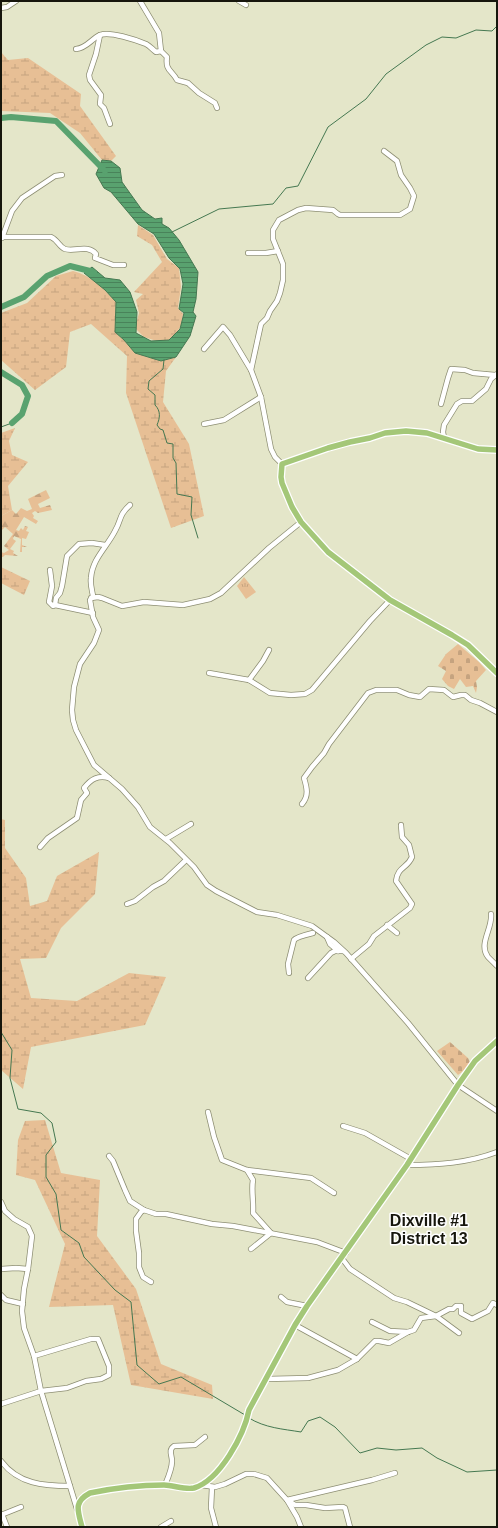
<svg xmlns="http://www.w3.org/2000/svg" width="498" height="1528" font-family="Arial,sans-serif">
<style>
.grass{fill:url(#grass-tufts)}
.forest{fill:url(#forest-firs)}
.wetland{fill:url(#wetland-marsh)}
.cemetery{fill:url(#cemetery-stones)}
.water{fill:url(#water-rules);stroke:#457851}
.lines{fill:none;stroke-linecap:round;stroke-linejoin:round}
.stream{stroke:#457851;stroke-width:1}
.river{stroke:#59a26f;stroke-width:6}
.minor-casing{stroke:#8d8e73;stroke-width:6}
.major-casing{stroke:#fff;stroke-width:8}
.minor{stroke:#fff;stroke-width:4.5}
.major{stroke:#a4c778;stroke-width:5.5}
.labels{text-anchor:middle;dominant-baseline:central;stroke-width:3;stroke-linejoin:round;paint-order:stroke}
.district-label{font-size:16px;font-weight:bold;fill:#16160c;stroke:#fff}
</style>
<defs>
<pattern id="grass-tufts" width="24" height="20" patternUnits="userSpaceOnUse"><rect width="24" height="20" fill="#e7bf95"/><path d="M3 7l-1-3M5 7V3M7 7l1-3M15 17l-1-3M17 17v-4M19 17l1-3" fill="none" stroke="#c5a37f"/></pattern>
<pattern id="forest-firs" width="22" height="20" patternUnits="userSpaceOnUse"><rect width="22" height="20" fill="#e7bf95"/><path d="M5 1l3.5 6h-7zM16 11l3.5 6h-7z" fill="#c5a37f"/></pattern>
<pattern id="wetland-marsh" width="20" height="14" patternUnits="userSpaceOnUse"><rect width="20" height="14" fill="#e7bf95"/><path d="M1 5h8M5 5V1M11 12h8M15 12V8" fill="none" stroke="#c5a37f"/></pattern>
<pattern id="cemetery-stones" width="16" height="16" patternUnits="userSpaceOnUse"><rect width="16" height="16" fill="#e7bf95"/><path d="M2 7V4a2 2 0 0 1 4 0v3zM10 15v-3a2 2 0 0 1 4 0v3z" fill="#c5a37f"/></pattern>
<pattern id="water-rules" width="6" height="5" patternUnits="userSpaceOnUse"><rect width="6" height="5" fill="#59a26f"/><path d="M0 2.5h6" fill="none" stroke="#49835a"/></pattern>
</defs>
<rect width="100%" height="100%" fill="#e4e6c9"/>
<polygon class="grass" points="244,577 256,592 246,599 237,586"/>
<polygon class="forest" points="46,490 50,498 38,504 40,508 50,505 52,510 38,513 35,511 32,513 34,516 33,518 38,521 36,524 24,517 16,530 19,531 21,528 23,530 25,526 28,527 26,531 29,532 26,539 22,538 22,545 27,547 22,547 22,552 20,552 21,539 14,536 13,539 16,541 10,549 14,551 13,553 18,556 5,555 3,557 1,557 1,552 4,553 9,550 4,546 13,534 5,527 1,531 1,516 12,510 16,514 21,508 27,511 32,509 28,499"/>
<g class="wetland">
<polygon points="1,52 8,60 28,58 81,94 80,106 116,156 111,161 102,160 80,133 50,113 1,111"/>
<polygon points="138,225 153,235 167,259 179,268 181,287 178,308 183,314 181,326 172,339 160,342 144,337 135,328 139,313 136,300 143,294 134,292 162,262 152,245 137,236"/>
<path d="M73,271C91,275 104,289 116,302L115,332L124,340L135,353L161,361L176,357L166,371L163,402L189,444L204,516L171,528L126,393L127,356L91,324L70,332L66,367L35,390L1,360V313L27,303L56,276Z"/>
<polygon points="15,428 9,441 12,455 28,462 8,486 12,510 1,516 1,433"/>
<polygon points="1,567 30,581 24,595 1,583"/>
<polygon points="1,819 5,820 5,848 26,878 30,906 47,901 57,876 99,852 95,894 61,928 46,958 20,959 31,998 77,1001 129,973 166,977 145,1025 31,1047 23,1089 1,1070"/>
<polygon points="45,1120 61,1173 100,1180 97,1236 136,1289 161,1364 212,1385 213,1399 131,1385 113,1305 49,1307 65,1244 35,1180 16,1175 18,1140 25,1121"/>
</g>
<g class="cemetery">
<polygon points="458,644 479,662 486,670 476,681 477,687 476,693 473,686 466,687 460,679 454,689 448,686 442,679 446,671 438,666 446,654"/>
<polygon points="450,1042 468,1058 471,1065 458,1075 437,1051"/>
</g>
<polygon class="water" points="102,160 111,161 120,168 122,182 142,210 155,219 162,218 162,224 169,228 179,240 198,272 196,299 193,312 196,316 190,336 176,357 161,361 135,353 124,340 115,332 116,302 105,290 84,273 92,267 105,278 120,280 130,292 137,312 136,333 151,341 169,340 180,329 184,313 179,309 183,284 180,269 169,258 154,234 138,224 111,192 104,188 96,174"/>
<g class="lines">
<g class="stream">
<polyline points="172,232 219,209 273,204 286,188 298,186 328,127 366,99 386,74 426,45 442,37 456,38 476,30 492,31 497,26"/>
<path d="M164,360L163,369L149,381L148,389L155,395V405C161,411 160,418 157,425L160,429L163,430L167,443L173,444V458L176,463L177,494L192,497L191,515L198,538"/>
<polyline points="1,427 12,423"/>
<polyline points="1,1032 12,1050 10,1078 18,1109 41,1113 52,1123 56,1142 46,1155 46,1177 56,1194 61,1230 79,1243 84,1257 115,1290 131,1302 137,1365 159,1384 181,1377 245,1415"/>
<path d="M249,1418C265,1428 283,1429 301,1432L308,1421L320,1417L335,1427L360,1453L377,1448L396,1450L422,1448L437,1458L467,1472L497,1470"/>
</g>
<g class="river">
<polyline points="1,118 11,117 56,121 105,171"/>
<polyline points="1,307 24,297 47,276 70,266 90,271 94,273"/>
<polyline points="1,372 22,385 28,396 22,414 12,423"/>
</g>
<defs>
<g id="minor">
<path d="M140,1L159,33L161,51L167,57C165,71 172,70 177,80L188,83L199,93L215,103L217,108"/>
<polyline points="239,1 246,5"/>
<polyline points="1,8 7,7 16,1"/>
<polyline points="100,35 96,54 89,75 90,80 101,95 100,104 104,108 110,124"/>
<path d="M76,49C87,48 91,39 100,35C110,31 136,40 146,44C150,46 152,49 156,52L161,51"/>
<path d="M3,237H51C58,240 59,247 65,249C75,252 88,244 96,254L95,258L113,265H124"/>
<polyline points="2,238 12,211 22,198 55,176 62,175"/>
<polyline points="248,253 266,253 278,251"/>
<polyline points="204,349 223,327 230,335 251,370"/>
<polyline points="441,404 448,378 451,369 465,370 473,373 495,375"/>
<polyline points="204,424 224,420 261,397"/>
<polyline points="444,438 443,432 444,425 457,404 462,401 472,401 486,389 491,379 497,374"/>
<polyline points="282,464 275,457 271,449 261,397 251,370 261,324 267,318 270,311 277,301 280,293 283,280 283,264 273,239 273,230 279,220 298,210 306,208 333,210 338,214 340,215 400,215 410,209 414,196 410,188 401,175 397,161 384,151"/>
<path d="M130,505C118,516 122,519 115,531C107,547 92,559 91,578C90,584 92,590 93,596L90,600L93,617L99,630L94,643L80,664L74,687L72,710L73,720L76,730L94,765L122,789L138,807L150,827L170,843L194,867L207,885L216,891L257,912L277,915L312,926L334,942L346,953L408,1023L458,1085L497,1111"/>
<polyline points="50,570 52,586 49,602 53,606 55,605 56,598 60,593 62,586 67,556 79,544 92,543 105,545"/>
<polyline points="91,598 98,597 102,598 122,606 144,602 183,605 210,599 221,593 269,548 301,522"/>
<polyline points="55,605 93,613"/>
<polyline points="209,673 249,680 270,693 291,695 305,694 312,690 370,621 390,600"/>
<polyline points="249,680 263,661 269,650"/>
<path d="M302,804C309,796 307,788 304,778L312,767L324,753L329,744L368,693L376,690H397L409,695L420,697L429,689L444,690L453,697L461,695H465L471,700L480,703L497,712"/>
<polyline points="166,839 191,824"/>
<path d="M40,847L48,838L77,818L81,800L87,793L84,788C91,779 98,775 109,778"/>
<polyline points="127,904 135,901 153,887 164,881 186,860"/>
<path d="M491,914C493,928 478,944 488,957C491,960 494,963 497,966"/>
<polyline points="387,925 397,933"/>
<polyline points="327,937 330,944 338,951"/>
<path d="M351,959L369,944L374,936L410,908L412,904L396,881C398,866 407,869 412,857L409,845L402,837L401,825"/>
<path d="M289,973L288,964L294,940C296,937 309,934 313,933"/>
<polyline points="308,978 331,953 335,951 343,951"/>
<polyline points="208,1112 214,1137 222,1160 247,1170 311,1178 334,1193"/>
<polyline points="343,1126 365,1133 411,1159"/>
<polyline points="109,1156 113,1161 125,1190 130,1201 144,1210"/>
<path d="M407,1165C438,1165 468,1163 497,1152"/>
<path d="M247,1170L253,1180C251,1191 254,1202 253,1213L271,1233L251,1249"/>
<polyline points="1,1202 5,1211 14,1219 28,1227 32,1236 28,1269 24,1289 22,1311 24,1328 34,1356 41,1391 77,1509"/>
<polyline points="341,1257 350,1269 394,1298 407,1302 436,1316 459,1333"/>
<polyline points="1,1269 16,1268 28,1269"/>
<polyline points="151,1282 143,1277 139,1267 139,1253 136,1231 136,1219 141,1212 144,1210 156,1214 166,1214 212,1224 233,1226 317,1242 346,1253 347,1251"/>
<polyline points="1,1295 6,1300 23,1304"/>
<polyline points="281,1297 287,1302 307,1306"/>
<polyline points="372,1322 390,1331 408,1332"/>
<polyline points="295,1325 357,1359"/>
<polyline points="267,1379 308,1378 338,1370 357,1359 375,1341 379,1341 389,1343 408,1332 414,1330 421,1318 436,1316 449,1309 453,1309 456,1306 461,1306 461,1313 472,1319 488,1311 493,1303 497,1305"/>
<polyline points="1,1404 41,1391 67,1388 86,1381 101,1379 109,1375 109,1366 98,1339 91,1339 34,1356"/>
<path d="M1,1461C18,1484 44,1486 70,1486"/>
<path d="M165,1485C168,1478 172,1469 172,1461C172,1455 168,1450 174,1446L195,1445L205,1437"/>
<polyline points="201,1485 215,1487 225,1484 246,1474 254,1474 267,1478 287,1500 295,1505 306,1505 325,1508 343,1507 345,1508 350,1527"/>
<polyline points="212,1487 211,1508 216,1527"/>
<polyline points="2,1514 7,1527"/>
<polyline points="1,1515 21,1507"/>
<polyline points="161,1527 171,1521"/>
<polyline points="301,1527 297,1517 287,1500 372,1480 395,1473"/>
</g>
<g id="major">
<polyline points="497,450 478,449 427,433 406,431 385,433 370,438 350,442 328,448 282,464 281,477 282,483 292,507 301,522 328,552 390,600 452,635 468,645 497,673"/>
<path d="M82,1527C78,1511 73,1502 90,1493C114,1488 139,1485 164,1485C173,1485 185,1490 194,1488C220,1480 244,1435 249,1410L295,1325L307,1306L407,1165L458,1085L475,1061L497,1041"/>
</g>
</defs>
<use href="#minor" class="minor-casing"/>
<use href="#major" class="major-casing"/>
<use href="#minor" class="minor"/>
<use href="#major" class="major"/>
</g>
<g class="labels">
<g class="district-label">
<text x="429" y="1220">Dixville #1<tspan x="429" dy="18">District 13</tspan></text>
</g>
</g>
<rect width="498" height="1528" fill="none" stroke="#16160c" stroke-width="4"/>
</svg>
